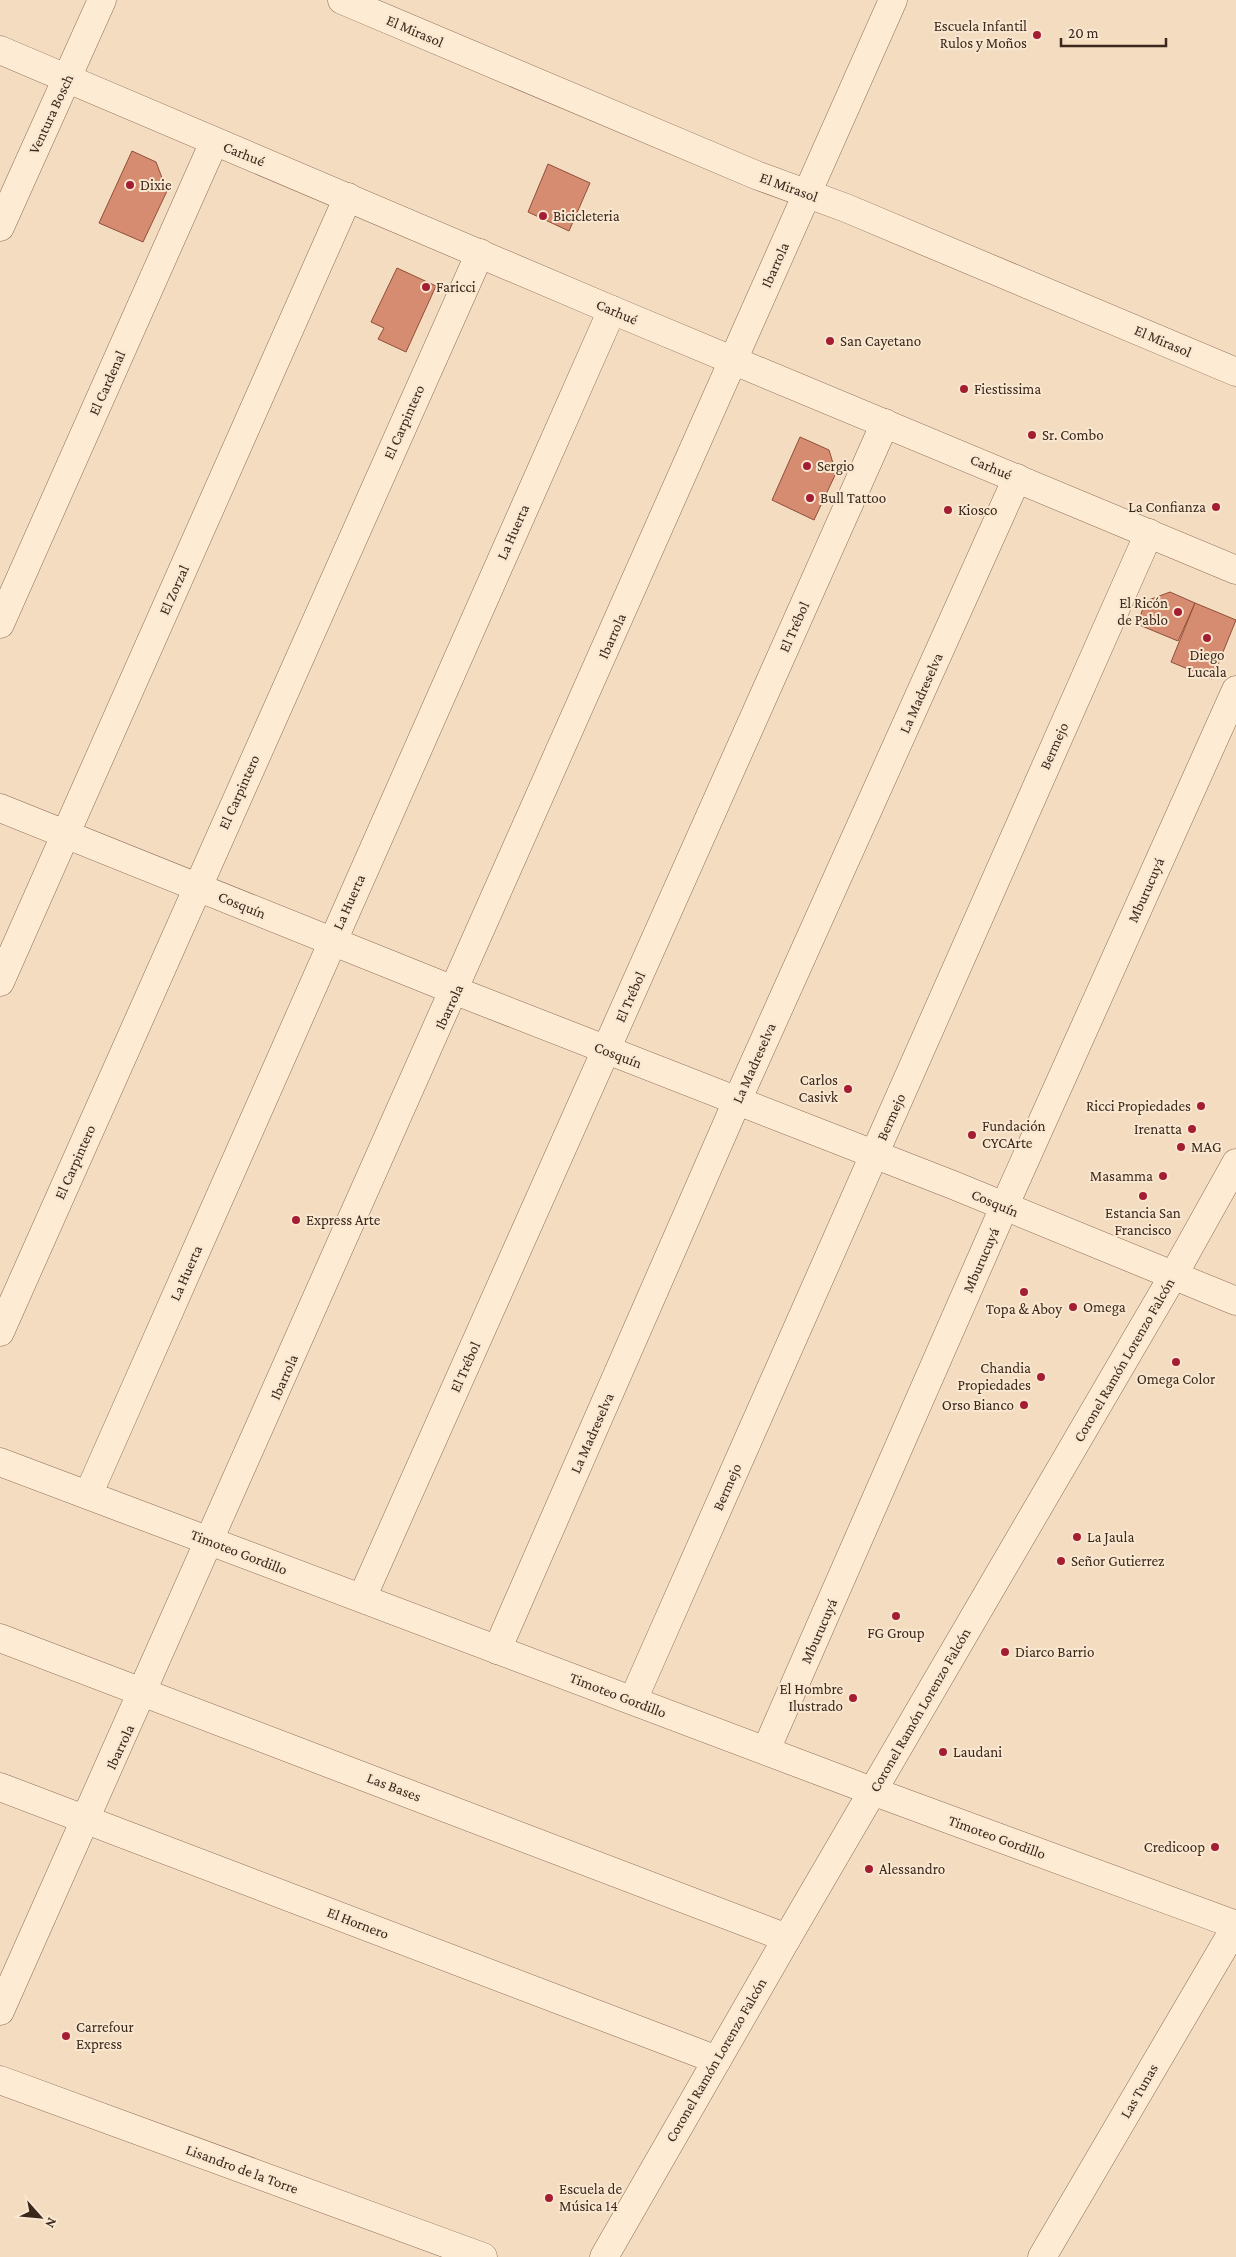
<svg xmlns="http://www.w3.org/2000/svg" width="1236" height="2257" font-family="'Crimson Pro',serif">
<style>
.building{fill:#d68c71;stroke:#904e38}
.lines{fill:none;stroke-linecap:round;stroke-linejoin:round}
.minor-casing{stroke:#8e6b55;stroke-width:29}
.minor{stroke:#fdebd4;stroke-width:28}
.poi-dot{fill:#a41e33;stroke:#f9e7d0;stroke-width:2}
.labels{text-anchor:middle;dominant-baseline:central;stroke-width:4;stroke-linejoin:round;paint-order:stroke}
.poi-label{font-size:15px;fill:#3c271c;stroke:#f9e7d0;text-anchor:start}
.street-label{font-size:15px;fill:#3c271c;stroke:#f9e7d0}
</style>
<rect width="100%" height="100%" fill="#f3dcc0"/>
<g class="building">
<polygon points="132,151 156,162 167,191 143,242 99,223"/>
<polygon points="548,164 590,183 569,231 528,212"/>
<polygon points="397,268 436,286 406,352 378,339 384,328 371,322"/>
<polygon points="800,437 829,450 836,473 814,520 772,500"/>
<polygon points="1170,592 1195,603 1178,641 1137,624 1146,601"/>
<polygon points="1195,603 1236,620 1212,679 1171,662"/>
</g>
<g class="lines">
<defs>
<g id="minor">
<polyline points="342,0 756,175 846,208 1236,372"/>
<polyline points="0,50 612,310 1236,570"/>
<polyline points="0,227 102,0"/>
<polyline points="0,624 214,142"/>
<polyline points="0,808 456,991 953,1185 1236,1301"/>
<polyline points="0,982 348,197"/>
<polyline points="0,1332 480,253"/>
<polyline points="0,1462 872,1791 1236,1925"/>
<polyline points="88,1495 612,310"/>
<polyline points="362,1598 885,423"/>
<polyline points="0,1638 787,1938"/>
<polyline points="497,1650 737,1101 1017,478"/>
<polyline points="633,1700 1149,533"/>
<polyline points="766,1750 1004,1207 1236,690"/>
<polyline points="0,1787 717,2060"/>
<path d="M0,2011C302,1343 596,671 893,0"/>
<polyline points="0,2080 483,2257"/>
<polyline points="604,2257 787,1938 1173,1276 1236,1163"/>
<polyline points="1042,2257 1236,1926"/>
</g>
</defs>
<use href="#minor" class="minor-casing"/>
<use href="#minor" class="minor"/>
</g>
<g class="poi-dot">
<circle cx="1037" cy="35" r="5"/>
<circle cx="130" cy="185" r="5"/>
<circle cx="543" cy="216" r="5"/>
<circle cx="426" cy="287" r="5"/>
<circle cx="830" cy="341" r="5"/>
<circle cx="964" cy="389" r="5"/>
<circle cx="1032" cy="435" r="5"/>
<circle cx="807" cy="466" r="5"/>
<circle cx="810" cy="498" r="5"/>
<circle cx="1216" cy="507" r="5"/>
<circle cx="948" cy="510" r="5"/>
<circle cx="1178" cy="612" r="5"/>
<circle cx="1207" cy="638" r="5"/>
<circle cx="848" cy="1089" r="5"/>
<circle cx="1201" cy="1106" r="5"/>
<circle cx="1192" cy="1129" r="5"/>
<circle cx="972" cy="1135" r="5"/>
<circle cx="1181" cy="1147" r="5"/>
<circle cx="1163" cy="1176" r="5"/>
<circle cx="1143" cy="1196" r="5"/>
<circle cx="296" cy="1220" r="5"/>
<circle cx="1024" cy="1292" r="5"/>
<circle cx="1073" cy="1307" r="5"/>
<circle cx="1176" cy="1362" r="5"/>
<circle cx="1041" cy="1377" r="5"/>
<circle cx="1024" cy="1405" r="5"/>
<circle cx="1077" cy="1537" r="5"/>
<circle cx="1061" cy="1561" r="5"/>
<circle cx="896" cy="1616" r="5"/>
<circle cx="1005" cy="1652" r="5"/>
<circle cx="853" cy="1698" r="5"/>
<circle cx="943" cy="1752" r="5"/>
<circle cx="1215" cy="1847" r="5"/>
<circle cx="869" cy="1869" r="5"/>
<circle cx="66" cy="2036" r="5"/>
<circle cx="549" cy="2198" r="5"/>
</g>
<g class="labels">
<g class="poi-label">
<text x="1027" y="26" text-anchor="end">Escuela Infantil<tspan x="1027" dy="17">Rulos y Moños</tspan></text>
<text x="140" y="185">Dixie</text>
<text x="553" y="216">Bicicleteria</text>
<text x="436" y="287">Faricci</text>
<text x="840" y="341">San Cayetano</text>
<text x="974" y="389">Fiestissima</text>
<text x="1042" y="435">Sr. Combo</text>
<text x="817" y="466">Sergio</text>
<text x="820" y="498">Bull Tattoo</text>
<text x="1206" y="507" text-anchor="end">La Confianza</text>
<text x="958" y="510">Kiosco</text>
<text x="1168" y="603" text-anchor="end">El Ricón<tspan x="1168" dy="17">de Pablo</tspan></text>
<text x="1207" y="655" text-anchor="middle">Diego<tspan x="1207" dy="17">Lucala</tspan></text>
<text x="838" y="1080" text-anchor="end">Carlos<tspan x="838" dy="17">Casivk</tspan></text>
<text x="1191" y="1106" text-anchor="end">Ricci Propiedades</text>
<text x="982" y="1126">Fundación<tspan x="982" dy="17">CYCArte</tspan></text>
<text x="1182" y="1129" text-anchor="end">Irenatta</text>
<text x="1191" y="1147">MAG</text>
<text x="1153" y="1176" text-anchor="end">Masamma</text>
<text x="1143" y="1213" text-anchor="middle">Estancia San<tspan x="1143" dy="17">Francisco</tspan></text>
<text x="306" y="1220">Express Arte</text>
<text x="1083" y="1307">Omega</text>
<text x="1024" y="1309" text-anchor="middle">Topa &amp; Aboy</text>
<text x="1031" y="1368" text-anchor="end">Chandia<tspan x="1031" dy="17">Propiedades</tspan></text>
<text x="1176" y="1379" text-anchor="middle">Omega Color</text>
<text x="1014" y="1405" text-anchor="end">Orso Bianco</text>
<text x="1087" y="1537">La Jaula</text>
<text x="1071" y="1561">Señor Gutierrez</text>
<text x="896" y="1633" text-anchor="middle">FG Group</text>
<text x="1015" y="1652">Diarco Barrio</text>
<text x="843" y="1689" text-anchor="end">El Hombre<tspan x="843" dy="17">Ilustrado</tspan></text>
<text x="953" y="1752">Laudani</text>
<text x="1205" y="1847" text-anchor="end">Credicoop</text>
<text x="879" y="1869">Alessandro</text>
<text x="76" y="2027">Carrefour<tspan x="76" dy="17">Express</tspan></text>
<text x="559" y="2189">Escuela de<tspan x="559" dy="17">Música 14</tspan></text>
</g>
<g class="street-label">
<text transform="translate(415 31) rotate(23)">El Mirasol</text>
<text transform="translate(51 114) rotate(-65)">Ventura Bosch</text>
<text transform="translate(244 154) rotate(22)">Carhué</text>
<text transform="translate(789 187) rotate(20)">El Mirasol</text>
<text transform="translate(775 265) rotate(-66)">Ibarrola</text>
<text transform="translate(617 312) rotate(23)">Carhué</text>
<text transform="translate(1163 341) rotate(23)">El Mirasol</text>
<text transform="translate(107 383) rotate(-66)">El Cardenal</text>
<text transform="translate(404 422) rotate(-66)">El Carpintero</text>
<text transform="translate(991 467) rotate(23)">Carhué</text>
<text transform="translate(513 532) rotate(-66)">La Huerta</text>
<text transform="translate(174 590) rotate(-66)">El Zorzal</text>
<text transform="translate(794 627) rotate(-66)">El Trébol</text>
<text transform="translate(612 636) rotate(-66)">Ibarrola</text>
<text transform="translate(921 693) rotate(-66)">La Madreselva</text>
<text transform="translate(1054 746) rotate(-66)">Bermejo</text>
<text transform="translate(239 792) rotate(-66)">El Carpintero</text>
<text transform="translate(1146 890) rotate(-66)">Mburucuyá</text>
<text transform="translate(349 902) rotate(-66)">La Huerta</text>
<text transform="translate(242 905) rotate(22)">Cosquín</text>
<text transform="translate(630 997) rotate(-66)">El Trébol</text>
<text transform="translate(449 1007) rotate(-65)">Ibarrola</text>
<text transform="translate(618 1055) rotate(21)">Cosquín</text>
<text transform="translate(754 1063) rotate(-66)">La Madreselva</text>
<text transform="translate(891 1117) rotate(-66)">Bermejo</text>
<text transform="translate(75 1162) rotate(-66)">El Carpintero</text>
<text transform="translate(995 1203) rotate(23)">Cosquín</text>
<text transform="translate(981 1260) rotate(-66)">Mburucuyá</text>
<text transform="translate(186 1273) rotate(-66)">La Huerta</text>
<text transform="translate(1124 1360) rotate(-60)">Coronel Ramón Lorenzo Falcón</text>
<text transform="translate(465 1367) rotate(-66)">El Trébol</text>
<text transform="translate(284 1377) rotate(-66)">Ibarrola</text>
<text transform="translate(592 1433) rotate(-66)">La Madreselva</text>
<text transform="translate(727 1487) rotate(-66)">Bermejo</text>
<text transform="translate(239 1552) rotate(21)">Timoteo Gordillo</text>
<text transform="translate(819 1631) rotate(-66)">Mburucuyá</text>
<text transform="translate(618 1695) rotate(21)">Timoteo Gordillo</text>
<text transform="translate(920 1710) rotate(-60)">Coronel Ramón Lorenzo Falcón</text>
<text transform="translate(120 1747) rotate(-65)">Ibarrola</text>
<text transform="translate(394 1787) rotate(21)">Las Bases</text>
<text transform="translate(997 1837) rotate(20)">Timoteo Gordillo</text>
<text transform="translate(358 1923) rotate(21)">El Hornero</text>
<text transform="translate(716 2060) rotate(-60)">Coronel Ramón Lorenzo Falcón</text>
<text transform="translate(1139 2091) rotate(-60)">Las Tunas</text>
<text transform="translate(242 2169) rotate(20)">Lisandro de la Torre</text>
</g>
</g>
<g transform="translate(40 2217) rotate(117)" stroke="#f9e7d0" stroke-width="4" paint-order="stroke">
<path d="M0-4L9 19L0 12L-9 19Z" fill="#3c271c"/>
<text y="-8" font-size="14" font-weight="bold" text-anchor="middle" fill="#3c271c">N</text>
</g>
<path d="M1061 38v8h105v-8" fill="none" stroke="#3c271c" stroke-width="2.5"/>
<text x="1068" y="38" font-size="15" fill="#3c271c" stroke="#f9e7d0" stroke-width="4" paint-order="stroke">20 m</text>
</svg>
